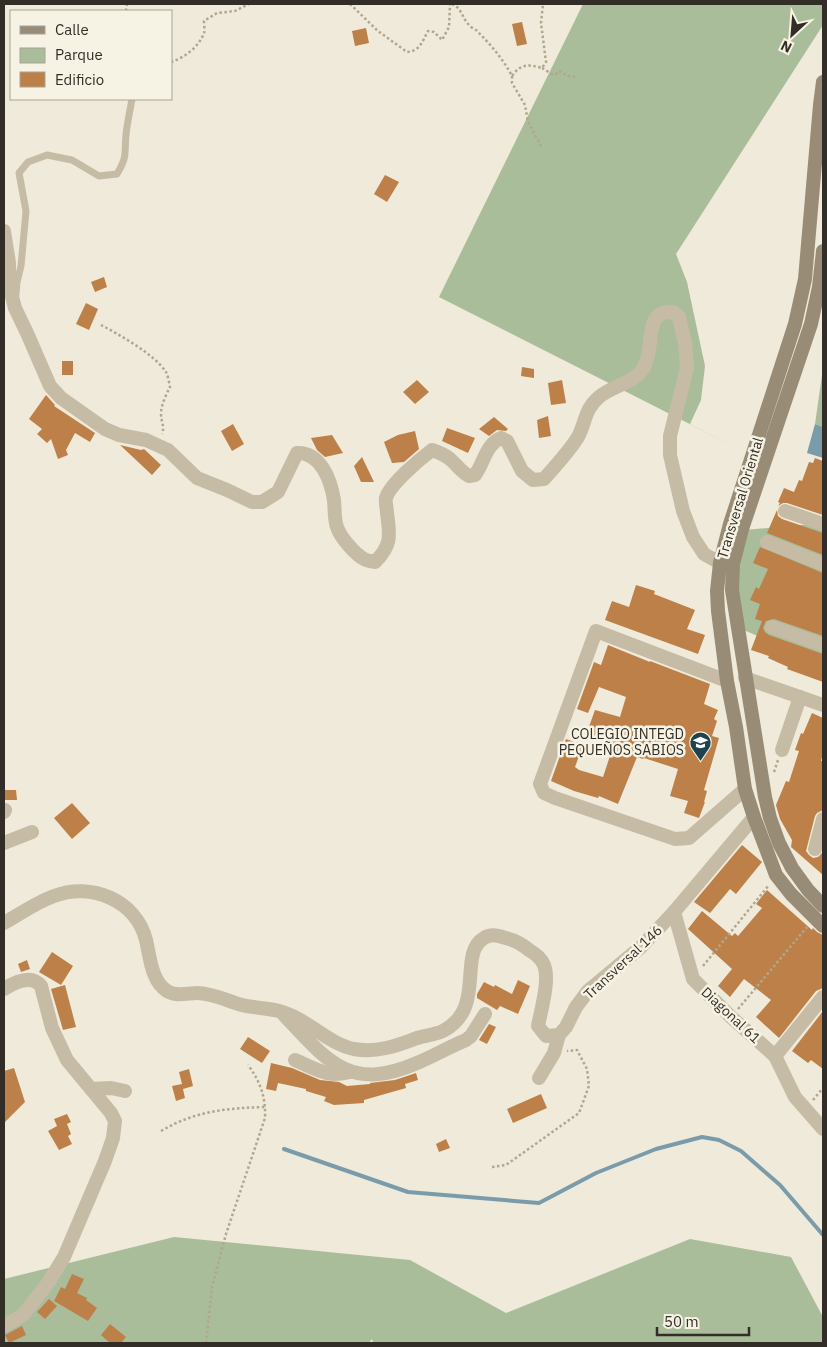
<svg xmlns="http://www.w3.org/2000/svg" width="827" height="1347" font-family="'IBM Plex Sans',sans-serif">
<style>
.green{fill:#a9bd9a}
.water{fill:#7a9caa}
.lines{fill:none;stroke-linecap:round;stroke-linejoin:round}
.stream{stroke:#7a9caa;stroke-width:4}
.building{fill:#bd8048}
.path{stroke:#b1a690;stroke-width:2.5;stroke-dasharray:2.5 2.5;stroke-linecap:butt}
.service{stroke:#c6bca6;stroke-width:7}
.minor{stroke:#c6bca6;stroke-width:14}
.secondary{stroke:#998c77;stroke-width:14}
.labels{text-anchor:middle;dominant-baseline:central;stroke-width:5;stroke-linejoin:round;paint-order:stroke}
.street-label{font-size:14px;fill:#322d26;stroke:#f7f3e4}
.poi-label{font-size:14px;fill:#322d26;stroke:#f7f3e4;text-anchor:end}
</style>
<rect width="100%" height="100%" fill="#efead9"/>
<g class="green">
<polygon points="583,4 823,4 823,25 676,254 687,282 705,366 701,400 690,424 745,452 439,297"/>
<polygon points="823,368 823,427 815,424"/>
<polygon points="823,523 823,664 739,628 736,564 744,530"/>
<polygon points="174,1237 410,1260 506,1313 690,1239 791,1257 823,1317 823,1343 373,1343 372,1339 369,1343 4,1343 4,1279"/>
</g>
<polygon class="water" points="815,424 823,427 823,458 807,453"/>
<g class="lines">
<polyline class="stream" points="284,1149 408,1192 539,1203 596,1173 656,1149 702,1137 719,1140 741,1151 780,1185 823,1235"/>
</g>
<g class="building">
<polygon points="522,22 527,44 517,46 512,24"/>
<polygon points="366,28 369,43 355,46 352,31"/>
<polygon points="385,175 399,182 387,202 374,194"/>
<polygon points="104,277 107,287 95,292 91,282"/>
<polygon points="86,303 98,309 89,330 76,324"/>
<rect x="62" y="361" width="11" height="14"/>
<polygon points="522,367 534,369 534,378 521,376"/>
<polygon points="417,380 429,392 415,404 403,392"/>
<polygon points="562,380 566,403 551,405 548,383"/>
<polygon points="46,395 55,405 54,406 95,433 90,442 75,433 66,450 68,455 58,459 51,439 47,443 37,434 42,429 29,419"/>
<polygon points="548,416 551,436 539,438 537,420"/>
<polygon points="494,417 508,429 506,431 497,430 489,436 479,429"/>
<polygon points="233,424 244,444 232,451 221,431"/>
<polygon points="447,428 475,438 468,453 442,441"/>
<polygon points="415,431 419,449 404,462 392,463 384,442 398,435"/>
<polygon points="332,435 343,453 325,457 317,450 311,438"/>
<polygon points="120,445 141,450 144,449 161,465 152,475"/>
<polygon points="362,457 374,482 361,482 354,466"/>
<polygon points="815,458 823,461 823,515 787,503 783,503 778,506 780,503 778,502 784,488 794,492 799,480 802,481 809,462 813,463"/>
<polygon points="777,510 778,516 782,519 823,533 823,555 767,533"/>
<polygon points="760,547 823,573 823,636 774,619 766,621 763,628 765,632 769,635 823,654 823,682 787,669 788,667 768,658 769,656 751,650 762,621 755,619 760,604 750,600 756,587 759,589 768,569 753,563"/>
<polygon points="636,585 655,591 654,594 695,610 687,629 705,635 698,654 605,620 612,601 629,607"/>
<polygon points="608,645 650,662 650,661 710,684 704,704 718,710 714,719 717,721 712,736 719,738 704,790 707,791 704,802 705,802 699,818 684,813 688,801 670,796 678,769 644,758 643,759 637,757 618,804 599,796 598,798 574,791 551,781 566,739 583,745 575,767 579,770 603,777 613,747 610,746 611,744 586,735 595,710 620,717 626,697 599,687 588,713 577,709 594,662 601,665"/>
<polygon points="812,713 823,718 823,753 821,761 823,761 823,810 817,813 815,816 806,851 809,855 813,858 818,857 823,852 823,875 791,847 792,840 780,819 776,805 786,781 789,782 799,751 795,750 801,733 803,734"/>
<polygon points="4,790 16,790 17,800 4,800"/>
<polygon points="72,803 90,823 72,839 54,818"/>
<polygon points="742,845 762,862 736,894 730,889 710,913 694,902"/>
<polygon points="767,890 812,930 813,928 817,932 823,935 823,988 816,991 779,1038 756,1017 771,1000 744,979 730,997 718,986 732,969 688,929 702,911 732,936 735,933 738,936 762,908 756,904"/>
<polygon points="52,952 73,966 61,985 39,972"/>
<polygon points="27,960 30,969 21,972 18,964"/>
<polygon points="518,980 530,986 518,1014 500,1006 497,1010 477,998 477,994 484,982 494,987 495,985 512,994"/>
<polygon points="65,985 76,1027 63,1030 51,989"/>
<polygon points="823,1011 823,1069 811,1060 808,1063 792,1051"/>
<polygon points="489,1024 496,1027 487,1044 479,1040"/>
<polygon points="248,1037 270,1051 262,1063 240,1049"/>
<polygon points="271,1063 292,1068 320,1080 339,1082 347,1086 370,1084 370,1083 395,1080 416,1073 418,1080 405,1084 406,1088 364,1100 364,1103 334,1105 324,1101 326,1097 306,1091 306,1089 278,1083 276,1091 266,1089"/>
<polygon points="14,1068 25,1102 4,1123 4,1071"/>
<polygon points="189,1069 193,1086 183,1089 185,1098 176,1101 172,1086 182,1084 179,1072"/>
<polygon points="541,1094 547,1108 513,1123 507,1109"/>
<polygon points="67,1114 71,1122 67,1124 71,1134 68,1136 72,1144 59,1150 48,1131 57,1126 54,1119"/>
<polygon points="446,1139 450,1148 439,1152 436,1144"/>
<polygon points="72,1274 84,1279 77,1293 87,1298 86,1300 97,1308 88,1321 54,1301 61,1287 65,1289"/>
<polygon points="49,1299 57,1306 45,1319 37,1312"/>
<polygon points="110,1324 126,1337 121,1343 110,1343 101,1335"/>
<polygon points="22,1326 26,1335 9,1343 5,1335"/>
</g>
<g class="lines">
<g class="path">
<path d="M350,4L378,31L407,52C420,51 422,42 428,31L434,32L442,40L449,27L450,4"/>
<path d="M452,4C462,8 462,18 469,25C471,28 476,29 478,32C491,45 503,59 512,76C520,64 529,64 542,68L546,62L541,23L543,4"/>
<polyline points="126,11 127,4"/>
<path d="M171,62C184,58 199,47 204,33C205,30 204,25 204,21L217,13L235,11L249,4"/>
<polyline points="542,68 552,74 556,74 559,71 568,76 578,77"/>
<polyline points="512,76 512,83 525,105 528,122 541,146"/>
<path d="M101,325C120,335 154,354 166,372C168,376 169,382 170,387C166,395 161,405 161,414C161,422 165,426 162,434"/>
<polyline points="774,772 778,760"/>
<polyline points="703,966 769,885"/>
<polyline points="738,1009 807,927"/>
<polyline points="813,1100 823,1088"/>
<path d="M161,1131C195,1111 227,1108 266,1107"/>
<polyline points="492,1167 506,1165 579,1113 589,1086 587,1069 577,1050 567,1051"/>
<path d="M206,1343L212,1287L226,1234L265,1118C266,1097 260,1081 248,1065"/>
</g>
<path class="service" d="M16,294L17,282L21,266L26,211L19,173L28,162L47,155L72,160L99,176L117,174C128,155 124,155 126,135C127,123 130,111 132,99"/>
<g class="minor">
<path d="M4,231L9,263V285L15,308L27,333L50,386L61,398L105,429L119,435L146,440L168,450L197,478L227,490L252,502H262L278,492L297,453C321,452 331,481 334,500C335,509 334,519 337,527C340,537 355,554 364,559C367,561 371,561 375,562C392,545 390,536 387,513C387,508 385,502 386,498C390,484 420,459 432,450C438,452 445,455 450,459C457,465 461,472 469,476L475,475C484,463 486,444 501,438L507,441L522,471L533,480L544,479C556,465 568,453 578,437C586,422 584,410 599,397C613,385 637,383 645,365C655,344 643,310 673,312L679,317L685,343L687,368L670,436V455L683,511L693,537L704,554L720,563"/>
<polyline points="785,511 823,524"/>
<polyline points="767,542 823,564"/>
<polyline points="772,627 823,645"/>
<polyline points="745,678 823,705"/>
<polyline points="727,681 596,631 540,784 544,793 555,798 675,839 689,838 745,789"/>
<polyline points="782,750 800,697"/>
<polyline points="4,812 5,810"/>
<polyline points="4,843 32,832"/>
<polyline points="815,849 823,819"/>
<polyline points="674,912 693,979 731,1017 775,1056 795,1097 823,1129"/>
<path d="M4,923C20,914 37,902 54,896C91,882 136,900 146,940C150,956 151,981 167,991C176,997 188,993 197,993C213,993 227,1001 242,1005C254,1008 267,1008 279,1011C307,1018 326,1043 354,1049C376,1053 397,1046 417,1038C426,1035 435,1035 443,1031C487,1008 457,954 484,938C492,933 500,936 509,939C517,941 523,945 529,950C534,953 540,957 543,963C551,977 541,1010 538,1026L546,1036L559,1035L566,1027L576,1007L588,991L641,947L674,912L754,817"/>
<path d="M4,989C15,982 31,974 41,986L52,1028L67,1060L111,1113L115,1121L113,1138L105,1161L64,1257L48,1283L23,1315L4,1326"/>
<path d="M284,1015C328,1062 350,1092 417,1063C434,1056 449,1047 466,1040L471,1036L485,1014"/>
<polyline points="775,1056 823,997"/>
<path d="M295,1060C316,1069 327,1078 350,1072"/>
<polyline points="539,1078 554,1053 559,1035"/>
<polyline points="91,1089 111,1088 125,1091"/>
</g>
<g class="secondary">
<polyline points="823,82 820,105 805,279 795,324 730,524 720,563 717,591 718,611 727,681 736,727 745,789 754,817 776,875 791,894 823,926"/>
<polyline points="823,251 819,287 811,324 742,529 733,564 732,590 765,797 770,818 779,843 792,868 808,890 823,906"/>
</g>
</g>
<defs>
<symbol id="school-pin" viewBox="-11 -11 22 30"><path d="M0 17L-7.5 6A9.5 9.5 0 1 1 7.5 6Z" fill="#1f4251" stroke="#f7f3e4"/><path d="M0-5L7-2L0 1L-7-2ZM-4 1L0 2.5L4 1V4Q0 6-4 4Z" fill="#fff"/></symbol>
</defs>
<g fill-rule="evenodd">
<use href="#school-pin" x="688" y="730" width="25" height="34"/>
</g>
<g class="labels">
<g class="street-label">
<text transform="translate(740 498) rotate(-73)">Transversal Oriental</text>
<text transform="translate(623 962) rotate(-43)">Transversal 146</text>
<text transform="translate(731 1015) rotate(43)">Diagonal 61</text>
</g>
<g class="poi-label">
<text x="684" y="734">COLEGIO INTEGD<tspan x="684" dy="16">PEQUEÑOS SABIOS</tspan></text>
</g>
</g>
<rect width="827" height="1347" fill="none" stroke="#322d26" stroke-width="10"/>
<rect x="10" y="10" width="162" height="90" fill="#f7f3e4" stroke="#a8a498"/>
<rect x="20" y="26" width="25" height="8" fill="#998c77" stroke="#a8a498"/>
<text x="55" y="35" font-size="15" fill="#322d26">Calle</text>
<rect x="20" y="48" width="25" height="15" fill="#a9bd9a" stroke="#a8a498"/>
<text x="55" y="60" font-size="15" fill="#322d26">Parque</text>
<rect x="20" y="72" width="25" height="15" fill="#bd8048" stroke="#a8a498"/>
<text x="55" y="85" font-size="15" fill="#322d26">Edificio</text>
<g transform="translate(792 35) rotate(206)" stroke="#f7f3e4" stroke-width="4" paint-order="stroke">
<path d="M0-4L9 19L0 12L-9 19Z" fill="#322d26"/>
<text y="-8" font-size="14" font-weight="bold" text-anchor="middle" fill="#322d26">N</text>
</g>
<path d="M657 1327v8h92v-8" fill="none" stroke="#322d26" stroke-width="2.5"/>
<text x="664" y="1327" font-size="15" fill="#322d26" stroke="#f7f3e4" stroke-width="4" paint-order="stroke">50 m</text>
</svg>
